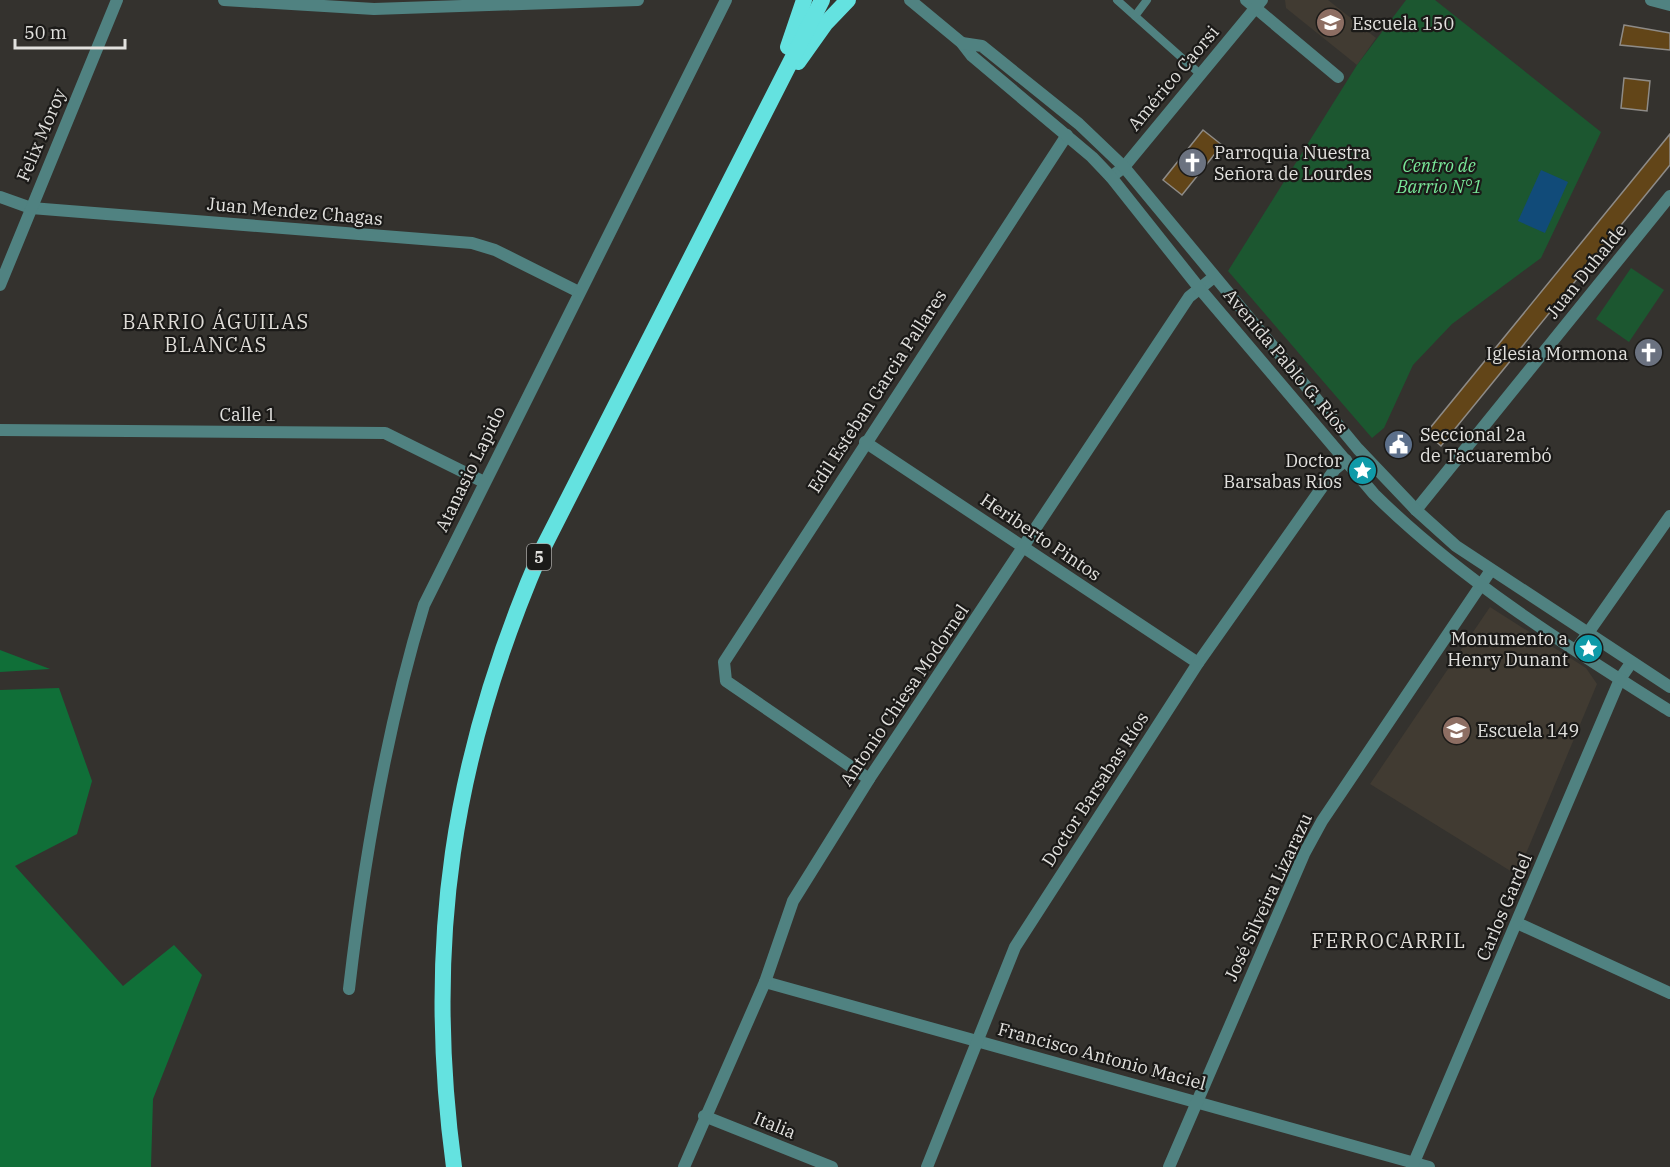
<svg xmlns="http://www.w3.org/2000/svg" width="1670" height="1167" font-family="'IBM Plex Serif',serif">
<style>
.built{fill:#413b32}
.green{fill:#1c5730}
.forest{fill:#106f38}
.water{fill:#114b79}
.building{fill:#624518;stroke:#8e8b87;stroke-width:1.5}
.lines{fill:none;stroke-linecap:round;stroke-linejoin:round}
.service{stroke:#508281;stroke-width:8}
.minor{stroke:#508281;stroke-width:12}
.tertiary{stroke:#508281;stroke-width:12}
.trunk{stroke:#64e2e0;stroke-width:16}
.labels{text-anchor:middle;dominant-baseline:central;stroke-width:4.5;stroke-linejoin:round;paint-order:stroke}
.shield{fill:#1b1a18;stroke:#a6a5a3;stroke-width:1.5}
.shield-label{font-size:16px;font-weight:bold;fill:#e2e1de}
.poi-label{font-size:18px;fill:#e2e1de;stroke:#1b1a18;text-anchor:start}
.street-label{font-size:18px;fill:#e2e1de;stroke:#1b1a18}
.park-label{font-size:18px;font-style:italic;fill:#79e899;stroke:#1b1a18}
.neighbourhood-label{font-size:20px;letter-spacing:1.5px;fill:#dfdcd7;stroke:#1b1a18}
</style>
<rect width="100%" height="100%" fill="#34322e"/>
<g class="built">
<polygon points="1285,0 1328,0 1376,38 1357,65 1286,8"/>
<polygon points="1490,607 1586,668 1597,684 1517,875 1370,784"/>
</g>
<g class="green">
<polygon points="1406,0 1435,0 1601,132 1541,258 1452,324 1413,365 1384,428 1372,438 1228,271 1357,65"/>
<polygon points="1631,268 1664,290 1629,342 1596,319"/>
</g>
<g class="forest">
<polygon points="0,650 50,669 0,672"/>
<polygon points="59,688 92,781 77,834 15,866 123,986 174,945 202,975 153,1099 151,1167 0,1167 0,690"/>
</g>
<polygon class="water" points="1541,170 1568,182 1545,233 1518,221"/>
<g class="building">
<polygon points="1624,25 1670,33 1670,50 1620,45"/>
<polygon points="1624,78 1650,81 1647,111 1621,108"/>
<polygon points="1203,130 1222,145 1182,195 1163,180"/>
<polygon points="1670,134 1670,165 1441,446 1426,433"/>
</g>
<g class="lines">
<g class="service">
<polyline points="1117,0 1200,74"/>
<polyline points="1135,16 1147,0"/>
</g>
<g class="minor">
<polyline points="224,0 374,9 638,0"/>
<polyline points="1246,0 1338,77"/>
<polyline points="1651,0 1670,5"/>
<polyline points="1111,177 1124,167 1262,0"/>
<polyline points="0,197 31,208 472,243 495,250 579,292"/>
<polyline points="0,285 117,0"/>
<polyline points="0,430 385,433 484,482"/>
<polyline points="865,442 1198,663"/>
<polyline points="1416,510 1670,196"/>
<polyline points="1576,650 1670,516"/>
<polyline points="869,779 726,681 724,662 1067,135"/>
<polyline points="1517,923 1670,993"/>
<polyline points="765,982 1429,1167"/>
<path d="M349,989C364,859 386,730 424,605L726,0"/>
<polyline points="704,1116 832,1167"/>
<polyline points="684,1167 765,982 793,901 869,779 1189,297 1214,277"/>
<polyline points="927,1167 1015,947 1198,663 1335,469 1346,460"/>
<polyline points="1169,1167 1304,854 1322,821 1491,570"/>
<polyline points="1412,1167 1620,679 1631,663"/>
</g>
<g class="tertiary">
<path d="M910,0L962,43L972,56L1092,157L1111,177L1200,289L1374,494C1461,580 1567,646 1670,711"/>
<polyline points="962,43 982,46 1079,124 1124,167 1358,449 1416,510 1456,546 1670,687"/>
</g>
<g class="trunk">
<polyline points="788,47 804,0"/>
<polyline points="798,62 825,24 848,0"/>
<path d="M454,1167C424,945 452,757 541,552L822,0"/>
</g>
</g>
<defs>
<symbol id="school-disc" viewBox="-11 -11 22 22"><circle r="9.5" fill="#8d6e63" stroke="#1b1a18"/><path d="M0-5L7-2L0 1L-7-2ZM-4 1L0 2.5L4 1V4Q0 6-4 4Z" fill="#fff"/></symbol>
<symbol id="church-disc" viewBox="-11 -11 22 22"><circle r="9.5" fill="#6b7280" stroke="#1b1a18"/><path d="M-1.2-6h2.4v3.5h3.3v2.4h-3.3V6h-2.4V-.1h-3.3v-2.4h3.3Z" fill="#fff"/></symbol>
<symbol id="civic-disc" viewBox="-11 -11 22 22"><circle r="9.5" fill="#5c6f8a" stroke="#1b1a18"/><path d="M-.6-6.5H3V-4.5H.6V-3L4-1V1h2V6H-6V1h2V-1L-.6-3ZM-1.2 2.5V6h2.4V2.5Z" fill="#fff"/></symbol>
<symbol id="sight-disc" viewBox="-11 -11 22 22"><circle r="9.5" fill="#0f9aa8" stroke="#1b1a18"/><path d="M0-6L1.8-2.2L6-1.7L2.9 1.2L3.7 5.4L0 3.3L-3.7 5.4L-2.9 1.2L-6-1.7L-1.8-2.2Z" fill="#fff"/></symbol>
</defs>
<g fill-rule="evenodd">
<use href="#school-disc" x="1314" y="6" width="33" height="33"/>
<use href="#church-disc" x="1176" y="146" width="33" height="33"/>
<use href="#church-disc" x="1632" y="336" width="33" height="33"/>
<use href="#civic-disc" x="1382" y="428" width="33" height="33"/>
<use href="#sight-disc" x="1346" y="454" width="33" height="33"/>
<use href="#sight-disc" x="1572" y="632" width="33" height="33"/>
<use href="#school-disc" x="1440" y="714" width="33" height="33"/>
</g>
<g class="labels">
<rect class="shield" x="527" y="544" width="24" height="26" rx="4.5"/>
<g class="shield-label">
<text x="539" y="557">5</text>
</g>
<g class="poi-label">
<text x="1352" y="23">Escuela 150</text>
<text x="1214" y="152">Parroquia Nuestra<tspan x="1214" dy="21">Señora de Lourdes</tspan></text>
<text x="1628" y="353" text-anchor="end">Iglesia Mormona</text>
<text x="1420" y="434">Seccional 2a<tspan x="1420" dy="21">de Tacuarembó</tspan></text>
<text x="1342" y="460" text-anchor="end">Doctor<tspan x="1342" dy="21">Barsabas Rios</tspan></text>
<text x="1568" y="638" text-anchor="end">Monumento a<tspan x="1568" dy="21">Henry Dunant</tspan></text>
<text x="1477" y="730">Escuela 149</text>
</g>
<g class="street-label">
<text transform="translate(1173 78) rotate(-50)">Américo Caorsi</text>
<text transform="translate(41 135) rotate(-67)">Felix Moroy</text>
<text transform="translate(295 211) rotate(5)">Juan Mendez Chagas</text>
<text transform="translate(1586 271) rotate(-51)">Juan Duhalde</text>
<text transform="translate(1286 361) rotate(50)">Avenida Pablo G. Ríos</text>
<text transform="translate(877 391) rotate(-57)">Edil Esteban Garcia Pallares</text>
<text x="248" y="414">Calle 1</text>
<text transform="translate(470 469) rotate(-64)">Atanasio Lapido</text>
<text transform="translate(1041 537) rotate(34)">Heriberto Pintos</text>
<text transform="translate(904 695) rotate(-56)">Antonio Chiesa Modornel</text>
<text transform="translate(1095 789) rotate(-57)">Doctor Barsabas Ríos</text>
<text transform="translate(1268 897) rotate(-65)">José Silveira Lizarazu</text>
<text transform="translate(1504 907) rotate(-67)">Carlos Gardel</text>
<text transform="translate(1102 1056) rotate(15)">Francisco Antonio Maciel</text>
<text transform="translate(775 1125) rotate(22)">Italia</text>
</g>
<g class="park-label">
<text x="1439" y="165">Centro de<tspan x="1439" dy="21">Barrio N°1</tspan></text>
</g>
<g class="neighbourhood-label">
<text x="216" y="321">BARRIO ÁGUILAS<tspan x="216" dy="23">BLANCAS</tspan></text>
<text x="1389" y="940">FERROCARRIL</text>
</g>
</g>
<path d="M15 39v9h110v-9" fill="none" stroke="#e2e1de" stroke-width="3"/>
<text x="24" y="39" font-size="18" fill="#e2e1de" stroke="#1b1a18" stroke-width="4.5" paint-order="stroke">50 m</text>
</svg>
